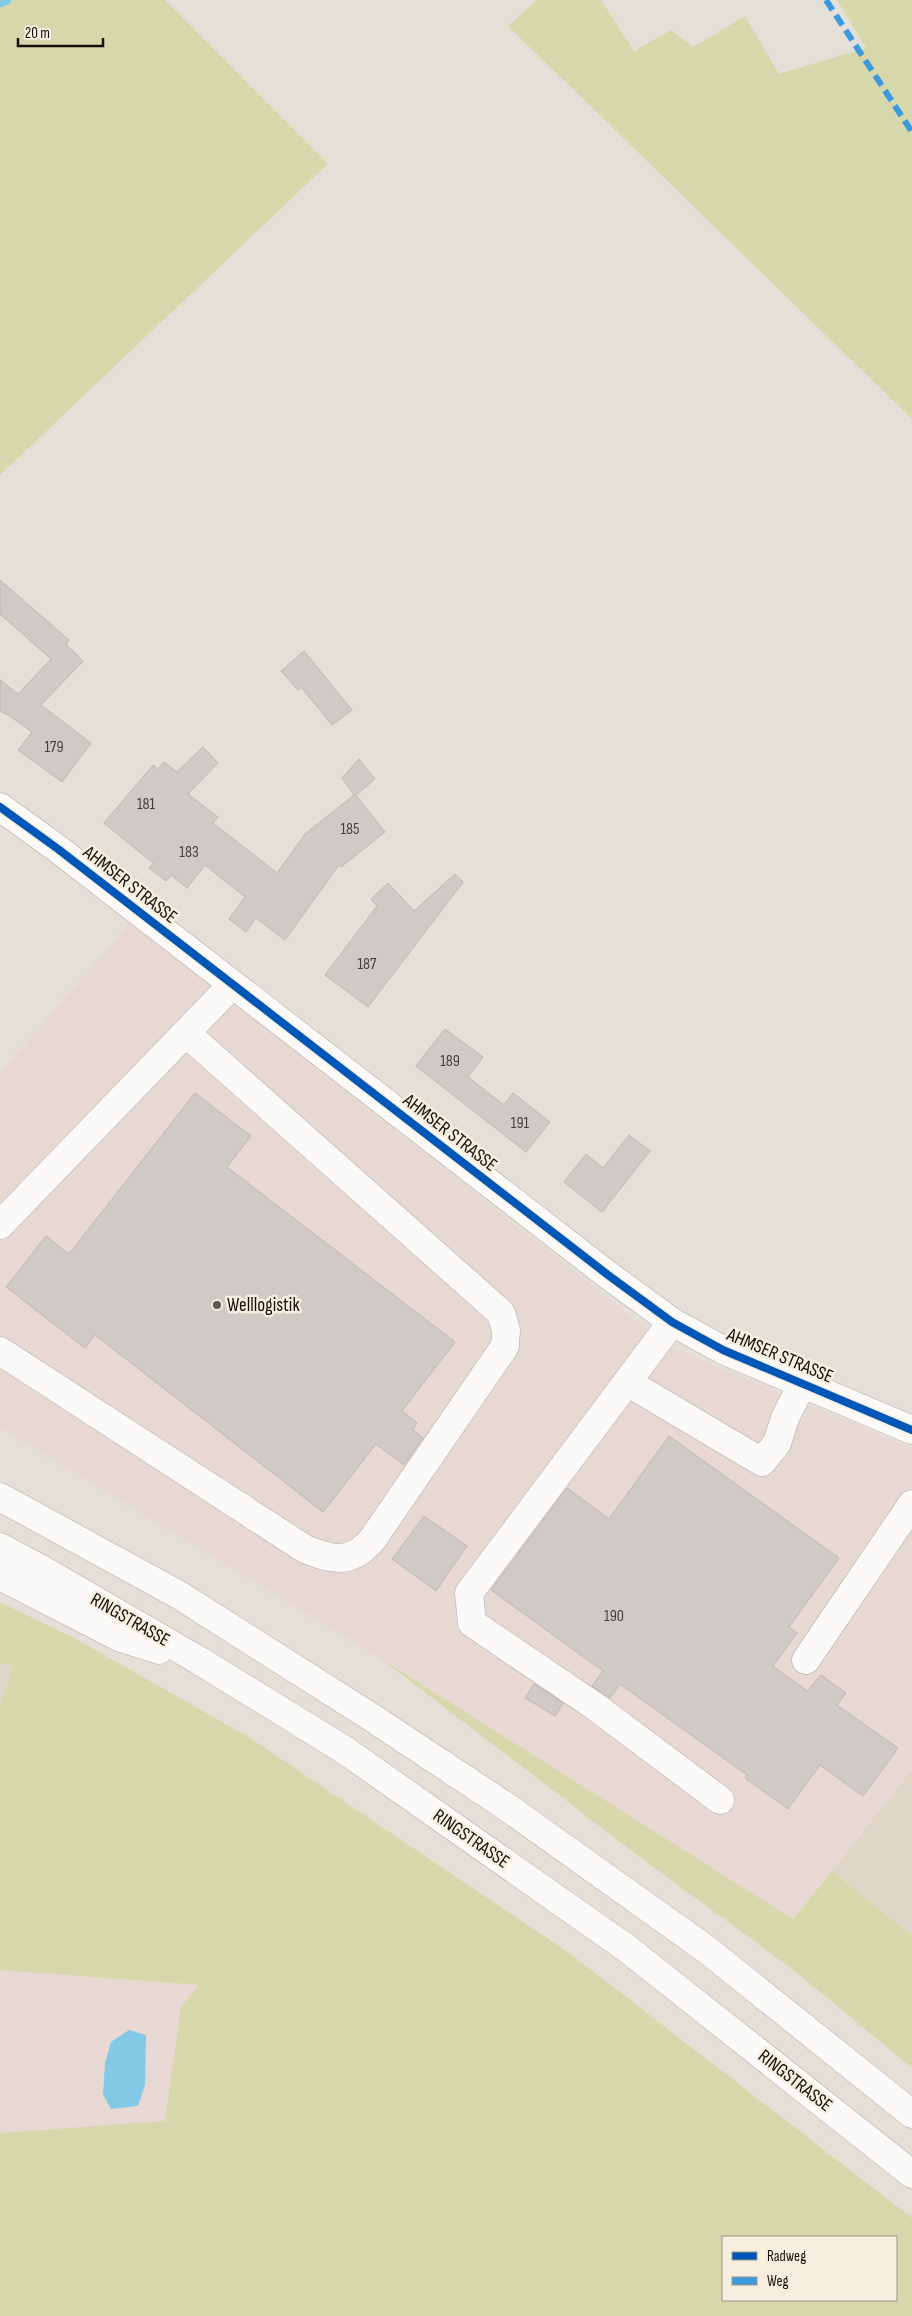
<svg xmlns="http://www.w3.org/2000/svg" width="912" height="2316" font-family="'Sofia Sans Condensed',sans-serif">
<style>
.built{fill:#ded6c6}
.industrial{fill:#e8d8d3}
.green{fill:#d7d7ac;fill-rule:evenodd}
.water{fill:#82c9e6}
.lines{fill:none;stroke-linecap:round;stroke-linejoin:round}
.stream{stroke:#82c9e6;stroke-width:9}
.building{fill:#d0cac6;stroke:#bdb8b3}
.minor-casing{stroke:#b0ada7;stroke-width:29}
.highway-casing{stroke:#b0ada7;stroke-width:29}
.minor{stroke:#fbfaf9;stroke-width:28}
.highway{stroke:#fbfaf9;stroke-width:28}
.quiet{stroke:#3b9ade;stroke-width:6;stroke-dasharray:12 6;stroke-linecap:butt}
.cycleway-casing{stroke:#f6eedf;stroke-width:11}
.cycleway{stroke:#0057b8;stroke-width:8}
.poi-dot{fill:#5c5952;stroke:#f6eedf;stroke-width:2}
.labels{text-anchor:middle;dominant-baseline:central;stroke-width:5;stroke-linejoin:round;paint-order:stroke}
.number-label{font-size:16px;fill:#423e3a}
.street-label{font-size:19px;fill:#13100b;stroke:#f6eedf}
.poi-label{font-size:19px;fill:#13100b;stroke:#f6eedf;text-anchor:start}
</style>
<rect width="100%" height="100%" fill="#e4e0d7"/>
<g class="built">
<polygon points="0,1662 13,1667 0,1704"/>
<polygon points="912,1769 912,1936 832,1871"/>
</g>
<g class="industrial">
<polygon points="131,922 583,1278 667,1346 912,1448 912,1769 793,1919 380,1658 0,1427 0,1073"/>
<polygon points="0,1970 199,1985 193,2146 0,2157"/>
</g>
<g class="green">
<polygon points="0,0 165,0 328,164 0,475"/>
<polygon points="537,0 601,0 634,51 671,30 693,47 745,16 779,74 866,48 837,0 912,0 912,419 508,26"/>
<path d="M0,1602L78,1640L250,1738L572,1955L912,2218V2316H0V2133L165,2121L181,2007L199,1985L0,1970V1704L13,1667L0,1662ZM723,2237H896V2300H723Z"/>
<polygon points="380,1658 793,1919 832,1871 912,1936 912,2068 797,1973 636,1854"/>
</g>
<polygon class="water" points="129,2030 146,2035 145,2085 138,2106 111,2109 103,2094 105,2064 111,2042"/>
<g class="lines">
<polyline class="stream" points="0,3 7,0"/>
</g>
<g class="building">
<polygon points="0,580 69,640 66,644 83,661 41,705 91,743 62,782 18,750 32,732 11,717 0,711 0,680 18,694 51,659 0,614"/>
<polygon points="304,651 352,710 332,725 301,687 298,690 281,671"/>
<polygon points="203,747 218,763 188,794 218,817 213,823 277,873 305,834 354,795 342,778 359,759 375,779 356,795 385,832 341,867 339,865 285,940 256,918 246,932 229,919 245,897 205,865 187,888 171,875 166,881 149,868 153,863 104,823 153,765 158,769 164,762 177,772"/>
<polygon points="455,874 463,882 368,1007 325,975 377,906 371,899 388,883 414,911"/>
<polygon points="445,1029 483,1057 468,1077 504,1105 513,1093 550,1122 526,1152 416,1066"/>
<polygon points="195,1093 251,1136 227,1167 455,1342 402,1411 417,1423 413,1430 423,1438 406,1462 404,1465 376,1444 323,1512 95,1335 85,1348 6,1287 46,1236 69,1254"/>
<polygon points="629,1135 650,1151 602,1212 564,1182 586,1154 603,1168"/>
<polygon points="669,1436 839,1558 789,1627 797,1633 773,1666 807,1691 821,1675 846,1693 837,1705 898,1748 863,1796 820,1765 788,1809 745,1778 747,1775 620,1684 610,1698 592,1686 603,1671 491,1590 567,1488 609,1519"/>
<polygon points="424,1516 467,1546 436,1591 392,1559"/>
<polygon points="534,1684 563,1703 555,1716 525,1698"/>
</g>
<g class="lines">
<defs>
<g id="minor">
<polyline points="0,807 58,849 608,1275 672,1322 723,1350 912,1430"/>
<polyline points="0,1225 232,985"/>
<polyline points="672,1322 469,1593 472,1623 593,1705 720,1800"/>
<path d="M0,1351L305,1549C333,1560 350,1565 372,1540L505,1346L506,1330L501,1313L186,1033"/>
<polyline points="627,1382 762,1462 777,1443 785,1418 802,1384"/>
<polyline points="806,1660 912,1504"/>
</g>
<g id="highway">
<polyline points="0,1497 179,1595 371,1717 504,1805 706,1949 912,2114"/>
<polyline points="0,1547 43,1570 200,1661 343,1749 625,1947 912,2174"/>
<polyline points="0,1576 121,1638 159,1650"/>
</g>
</defs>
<use href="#minor" class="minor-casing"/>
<use href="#highway" class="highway-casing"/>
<use href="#minor" class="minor"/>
<use href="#highway" class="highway"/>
<polyline class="quiet" points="826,0 912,132"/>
<defs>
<polyline id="cycleway" points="0,807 58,849 608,1275 672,1322 723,1350 912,1430"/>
</defs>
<use href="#cycleway" class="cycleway-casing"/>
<use href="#cycleway" class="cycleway"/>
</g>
<circle class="poi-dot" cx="217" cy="1305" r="5"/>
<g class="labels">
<g class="number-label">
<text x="54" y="747">179</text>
<text x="146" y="804">181</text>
<text x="350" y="829">185</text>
<text x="189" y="852">183</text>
<text x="367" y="964">187</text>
<text x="450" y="1061">189</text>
<text x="520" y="1123">191</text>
<text x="614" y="1616">190</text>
</g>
<g class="street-label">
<text transform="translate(130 885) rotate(38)">AHMSER STRASSE</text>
<text transform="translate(450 1133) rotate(38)">AHMSER STRASSE</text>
<text transform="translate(780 1356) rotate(23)">AHMSER STRASSE</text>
<text transform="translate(130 1620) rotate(30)">RINGSTRASSE</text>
<text transform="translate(471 1839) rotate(35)">RINGSTRASSE</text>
<text transform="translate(795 2081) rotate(38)">RINGSTRASSE</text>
</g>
<g class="poi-label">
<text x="227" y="1305">Welllogistik</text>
</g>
</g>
<rect x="722" y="2236" width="175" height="65" fill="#f6eedf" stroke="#9b958a"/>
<rect x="732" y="2252" width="25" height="8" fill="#0057b8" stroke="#9b958a"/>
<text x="767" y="2261" font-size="15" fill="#13100b">Radweg</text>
<rect x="732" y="2277" width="25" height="8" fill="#3b9ade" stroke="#9b958a"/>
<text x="767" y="2286" font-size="15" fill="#13100b">Weg</text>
<path d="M18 38v8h85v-8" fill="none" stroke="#13100b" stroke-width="2.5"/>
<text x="25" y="38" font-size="15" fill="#13100b" stroke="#f6eedf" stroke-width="4" paint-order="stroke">20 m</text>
</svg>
